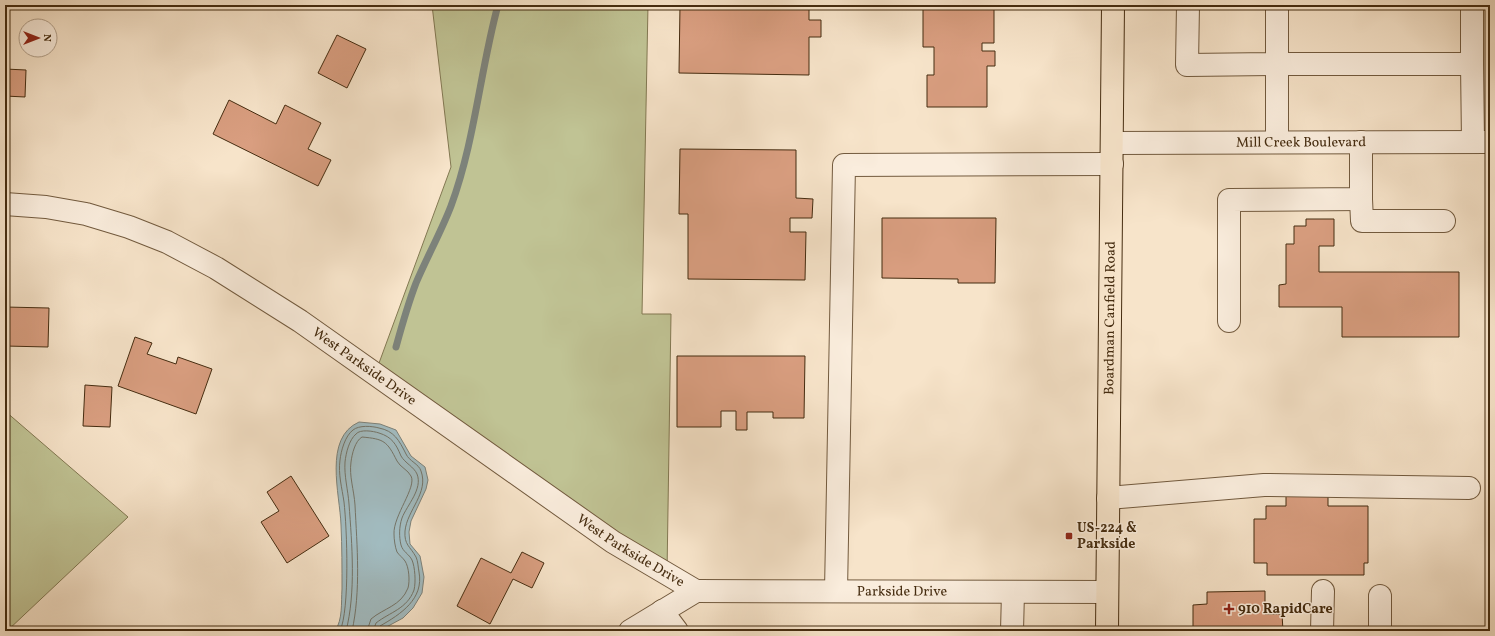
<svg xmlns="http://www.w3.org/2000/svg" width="1495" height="636" font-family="Vollkorn,serif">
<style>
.green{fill:#c0c394;stroke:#827852}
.water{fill:#a2bcc1;stroke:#7d827a}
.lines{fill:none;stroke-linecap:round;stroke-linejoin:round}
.shore{stroke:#747468;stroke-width:1}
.stream{stroke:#7d827a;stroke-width:7}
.building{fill:#d99e80;stroke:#452c10}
.minor-casing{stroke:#725a3e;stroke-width:24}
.major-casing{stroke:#452c10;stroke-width:24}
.minor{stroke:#faeddd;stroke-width:22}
.major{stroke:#f7e4ca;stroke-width:22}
.poi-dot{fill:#8f2418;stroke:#faeddd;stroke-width:1.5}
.labels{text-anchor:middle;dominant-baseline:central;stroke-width:3;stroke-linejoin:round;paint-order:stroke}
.street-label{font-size:14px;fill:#452c10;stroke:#faeddd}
.poi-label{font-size:14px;font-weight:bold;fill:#452c10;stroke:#faeddd;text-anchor:start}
</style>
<rect width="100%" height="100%" fill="#f7e4ca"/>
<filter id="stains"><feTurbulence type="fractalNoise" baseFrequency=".005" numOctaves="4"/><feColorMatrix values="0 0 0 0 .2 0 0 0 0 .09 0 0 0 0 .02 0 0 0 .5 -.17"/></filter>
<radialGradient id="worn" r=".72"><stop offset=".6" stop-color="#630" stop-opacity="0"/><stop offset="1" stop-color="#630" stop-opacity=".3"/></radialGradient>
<g class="green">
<polygon points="432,5 648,5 642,314 671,314 667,574 375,374 451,167"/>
<polygon points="5,411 128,517 7,631 5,631"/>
</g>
<path class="water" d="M359,422L380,424L396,430L411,456L425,467L428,480L426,489L411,521L409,532L410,544L420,556L424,577L422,593L413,608L403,618L379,631H335C343,619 341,603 342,589C342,568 342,547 341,525C340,494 323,438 359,422Z"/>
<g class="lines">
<g class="shore">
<path d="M340,631C350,610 347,528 344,502C342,488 338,474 340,460C341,451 345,436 353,430C359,425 372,426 379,428C394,431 399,440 406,454C409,461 419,464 421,471C429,493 407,510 405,531C404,545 410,546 416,557C418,561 418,567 419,572C424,599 401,614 380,626L378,631"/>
<path d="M346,631C356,593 352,544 349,504C348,490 344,476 345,462C346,453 349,440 356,434C360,429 373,431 379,433C392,437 396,444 401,456C405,463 414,467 417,474C423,489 407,505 402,518C399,527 399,537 401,545C403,552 409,554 412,560C415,567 416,582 414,590C407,609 390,612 376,623L373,631"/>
<path d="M352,631C361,591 357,546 355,505C354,490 349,476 351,462C352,454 355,441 362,437C384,439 387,441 397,461C400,467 408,470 411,476C417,487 393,516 394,534C394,539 395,547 397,552C399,555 403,558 405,561C409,567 410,581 408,588C401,606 384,608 371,619L367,631"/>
</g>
<path class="stream" d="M396,347C402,325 408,304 416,283C427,257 441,232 451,206C475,141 480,71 498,5"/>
</g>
<g class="building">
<polygon points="680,5 809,5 809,20 821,20 821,37 809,37 809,75 679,73"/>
<polygon points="923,5 994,5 994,43 982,43 982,51 995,51 995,66 987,66 987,107 927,107 927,75 934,75 934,47 923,47"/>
<polygon points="337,35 366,49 347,88 318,73"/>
<polygon points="5,69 26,70 25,97 5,96"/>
<polygon points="229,100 276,124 285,105 321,123 308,149 331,160 318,186 213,134"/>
<polygon points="680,149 796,150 796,198 813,199 812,218 790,218 790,232 806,232 805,280 688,279 688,214 679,214"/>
<polygon points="882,218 996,218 995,283 958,283 958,279 882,278"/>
<polygon points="1306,219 1334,219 1334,246 1319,246 1319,272 1459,272 1459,337 1342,337 1342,307 1279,307 1279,285 1286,284 1286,244 1294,244 1294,226 1306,226"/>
<polygon points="5,307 49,308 48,347 5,346"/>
<polygon points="135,337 152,343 147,354 176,364 178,357 212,369 196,414 118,386"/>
<polygon points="677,356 805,356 804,418 773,418 773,412 747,412 747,430 736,430 736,411 721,411 721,427 677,427"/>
<polygon points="85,385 112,387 110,427 83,426"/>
<polygon points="291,476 329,536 287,563 261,522 279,511 267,492"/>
<polygon points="1286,491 1328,491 1328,506 1368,506 1368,563 1364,563 1364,575 1267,575 1267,563 1254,563 1254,519 1266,519 1266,506 1286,506"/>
<polygon points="522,552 544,563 532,588 513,579 490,624 457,606 481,558 511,573"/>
<polygon points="1265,591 1265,614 1282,614 1283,631 1193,631 1193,605 1207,604 1207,592"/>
</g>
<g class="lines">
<defs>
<g id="minor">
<polyline points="1188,5 1187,65 1277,64 1277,5"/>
<polyline points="1472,5 1472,64"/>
<polyline points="1277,142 1277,64 1472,64 1473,142"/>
<path id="s1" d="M1112,143L1490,142"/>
<polyline points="1361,199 1362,221 1444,221"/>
<path id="s2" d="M5,204L46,207L86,214L129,227L167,242L216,268L300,321L613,542L696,591"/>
<polyline points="1229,321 1229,200 1361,199 1361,142"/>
<polyline points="1108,498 1264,485 1469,488"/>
<path id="s3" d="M696,591L1107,592"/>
<polyline points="836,591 844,165 1112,164"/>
<polyline points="1380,596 1380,631"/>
<polyline points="662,611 677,631"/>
<polyline points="630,631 696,591"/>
<polyline points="1012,631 1013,592"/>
<polyline points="1322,631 1323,591"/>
</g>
<g id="major">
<path id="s4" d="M1107,631L1113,5"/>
</g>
</defs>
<use href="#minor" class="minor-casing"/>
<use href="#major" class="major-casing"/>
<use href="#minor" class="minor"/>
<use href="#major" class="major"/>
</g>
<g class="poi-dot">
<rect x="1065" y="532" width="8" height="8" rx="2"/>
<path d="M1227 603h4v4h4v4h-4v4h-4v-4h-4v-4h4z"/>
</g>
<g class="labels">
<g class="street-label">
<text stroke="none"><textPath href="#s1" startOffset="189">Mill Creek Boulevard</textPath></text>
<text stroke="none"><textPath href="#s4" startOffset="313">Boardman Canfield Road</textPath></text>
<text stroke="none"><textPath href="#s2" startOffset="401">West Parkside Drive</textPath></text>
<text stroke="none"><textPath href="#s2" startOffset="725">West Parkside Drive</textPath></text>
<text stroke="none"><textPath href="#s3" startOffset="206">Parkside Drive</textPath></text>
</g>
<g class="poi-label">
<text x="1077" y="528">US-224 &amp;<tspan x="1077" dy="16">Parkside</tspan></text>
<text x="1238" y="609">910 RapidCare</text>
</g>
</g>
<rect width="1495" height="636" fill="none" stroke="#f7e4ca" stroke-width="20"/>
<rect x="6" y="6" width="1483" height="624" fill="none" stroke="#452c10" stroke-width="2"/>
<rect x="10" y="10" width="1475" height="616" fill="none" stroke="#452c10"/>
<g transform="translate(38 38) rotate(90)"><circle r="19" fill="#faeddd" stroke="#b2a08b"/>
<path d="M0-3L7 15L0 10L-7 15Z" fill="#8f2418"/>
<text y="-6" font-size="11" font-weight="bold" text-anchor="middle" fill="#452c10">N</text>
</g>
<rect width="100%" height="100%" filter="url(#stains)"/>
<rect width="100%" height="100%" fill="url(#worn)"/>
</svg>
